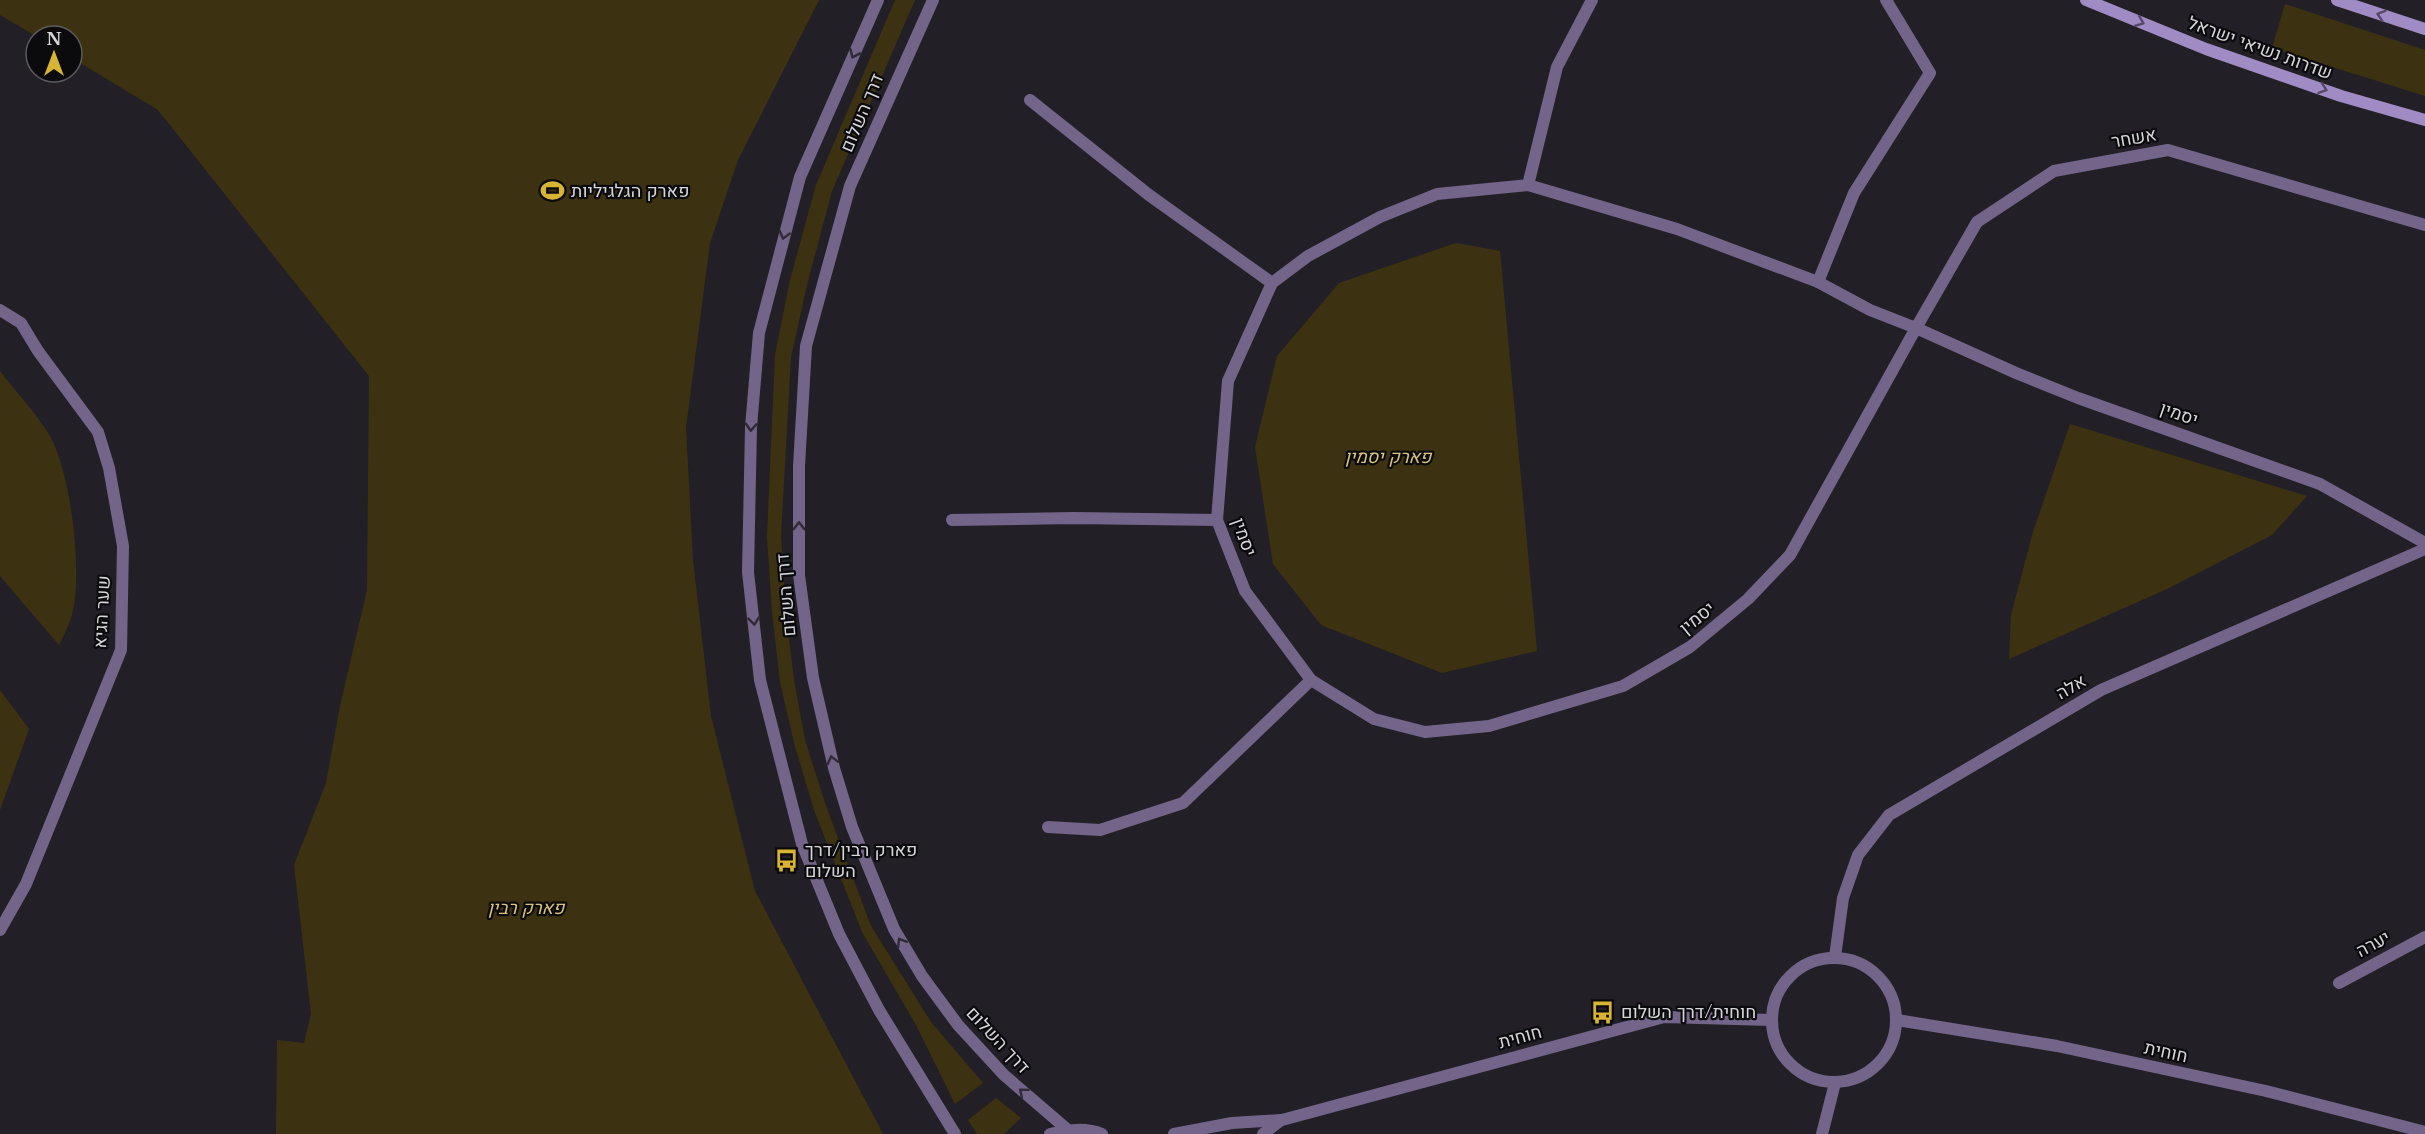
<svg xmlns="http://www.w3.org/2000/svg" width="2425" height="1134" font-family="'Libre Baskerville',Heebo,serif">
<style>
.green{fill:#3c3212}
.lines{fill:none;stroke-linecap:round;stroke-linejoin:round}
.minor{stroke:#726589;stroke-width:12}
.tertiary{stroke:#726589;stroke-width:12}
.secondary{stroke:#a18bc4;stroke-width:12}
.oneway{stroke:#564a68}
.oneway2{stroke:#2f2a38}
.labels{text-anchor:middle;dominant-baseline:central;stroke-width:4.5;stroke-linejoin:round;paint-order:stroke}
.street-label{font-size:18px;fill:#d6d5d9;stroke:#0b0a0d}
.poi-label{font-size:18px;fill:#d6d5d9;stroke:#0b0a0d;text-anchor:start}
.park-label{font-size:18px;font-style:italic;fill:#dbc47a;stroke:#0b0a0d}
</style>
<rect width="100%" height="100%" fill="#222026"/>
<g class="green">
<polygon points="0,0 819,0 738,160 710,243 686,428 693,560 711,716 755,891 883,1134 276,1134 277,1040 304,1043 311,1014 294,865 326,783 340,706 367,590 369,376 158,110 72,58 72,36 36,36 0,15"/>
<polygon points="895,0 915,0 832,191 807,285 791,357 781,536 786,612 794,680 805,740 826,806 871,926 931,1022 983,1083 955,1104 916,1025 862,932 814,810 794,743 780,682 772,612 767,537 775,355 790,280 816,185"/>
<polygon points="2285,4 2425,50 2425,96 2272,48"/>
<polygon points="1456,243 1500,251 1537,651 1442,673 1321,625 1273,564 1255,447 1277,356 1339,283"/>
<path d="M0,371C16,392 36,413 50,436C71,474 82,569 73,611C70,623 64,635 59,645L0,576Z"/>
<polygon points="2070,424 2307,496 2272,535 2167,589 2009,659 2011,615 2033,532"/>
<polygon points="0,690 29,729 0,810"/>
<polygon points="996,1098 1021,1118 1004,1134 977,1134 968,1120"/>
</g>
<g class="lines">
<g class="minor">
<polyline points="1030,100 1149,195 1272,283"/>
<polyline points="1528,185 1557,67 1592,0"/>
<polyline points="2425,225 2168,150 2054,171 1977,222 1916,328 1790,555 1748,599 1690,647 1623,686 1489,726 1425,732 1374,719 1311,680 1245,591 1217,520 1228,381 1272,283 1308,256 1380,217 1437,194 1528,185 1677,229 1818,282 1870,310 1916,328 2016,373 2078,398 2320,484 2425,543"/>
<polyline points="1818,282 1854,193 1930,73 1886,0"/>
<polyline points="0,310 21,323 38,351 98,432 109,468 123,546 121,650 26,884 0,930"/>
<polyline points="952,520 1074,518 1217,520"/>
<polyline points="1048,827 1100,830 1183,803 1311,680"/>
<polyline points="1835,957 1843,898 1858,855 1889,815 2101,690 2425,549"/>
<circle cx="1834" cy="1020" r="62"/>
<polyline points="2339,983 2425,937"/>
<polyline points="1897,1020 2057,1046 2266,1091 2425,1132"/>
<polyline points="1174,1134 1232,1123 1282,1120 1664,1017 1771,1020"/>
<polyline points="1263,1134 1281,1120"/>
<polyline points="1822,1134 1835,1083"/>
</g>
<g class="tertiary">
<polyline points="878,0 800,177 759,333 751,427 748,572 760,680 802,844 839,934 879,1010 955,1134"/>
<polyline points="933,0 850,186 806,346 799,466 799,575 813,678 834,768 852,827 894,929 922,976 958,1025 1004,1075 1068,1130"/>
<path d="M1050,1134C1067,1130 1085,1127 1102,1134"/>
</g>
<g class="secondary">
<polyline points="2086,0 2206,49 2341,96 2425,120"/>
<polyline points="2337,0 2425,29"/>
</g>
</g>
<defs><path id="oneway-chevron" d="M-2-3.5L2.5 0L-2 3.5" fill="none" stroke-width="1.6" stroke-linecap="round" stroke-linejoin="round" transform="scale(1.5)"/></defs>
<g class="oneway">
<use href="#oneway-chevron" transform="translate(2381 15) rotate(-163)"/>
<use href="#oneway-chevron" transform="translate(2140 22) rotate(22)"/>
<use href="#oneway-chevron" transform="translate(2323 89) rotate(19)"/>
</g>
<g class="oneway2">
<use href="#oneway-chevron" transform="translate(854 54) rotate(114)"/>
<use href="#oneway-chevron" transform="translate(784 235) rotate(105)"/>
<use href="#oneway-chevron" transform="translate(751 427) rotate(93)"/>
<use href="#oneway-chevron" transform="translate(799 526) rotate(-90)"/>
<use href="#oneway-chevron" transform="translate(754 621) rotate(84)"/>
<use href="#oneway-chevron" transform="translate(832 760) rotate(-104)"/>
<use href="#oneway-chevron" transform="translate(901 942) rotate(-121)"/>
<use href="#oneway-chevron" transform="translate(1023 1092) rotate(-140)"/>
</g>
<defs>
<symbol id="stadium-bare" viewBox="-9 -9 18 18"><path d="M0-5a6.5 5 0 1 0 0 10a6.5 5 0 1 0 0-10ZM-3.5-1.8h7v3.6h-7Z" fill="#d8b434" stroke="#0b0a0d" stroke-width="2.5" paint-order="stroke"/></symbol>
<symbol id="bus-bare" viewBox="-9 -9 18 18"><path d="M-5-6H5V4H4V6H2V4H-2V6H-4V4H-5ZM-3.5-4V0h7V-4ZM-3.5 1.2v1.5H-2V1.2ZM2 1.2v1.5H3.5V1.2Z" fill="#d8b434" stroke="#0b0a0d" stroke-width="2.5" paint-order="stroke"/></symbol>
</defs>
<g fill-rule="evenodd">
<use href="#stadium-bare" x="536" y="174" width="33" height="33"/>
<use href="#bus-bare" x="770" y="844" width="33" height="33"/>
<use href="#bus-bare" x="1586" y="996" width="33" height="33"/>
</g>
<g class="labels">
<g class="street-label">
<text transform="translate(2260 48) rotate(20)">שדרות נשיאי ישראל</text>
<text transform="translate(862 113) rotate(-67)">דרך השלום</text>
<text transform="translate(2134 138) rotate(-10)">אשחר</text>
<text transform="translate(2179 414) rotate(19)">יסמין</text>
<text transform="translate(1244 537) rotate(70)">יסמין</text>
<text transform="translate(786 595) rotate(-95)">דרך השלום</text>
<text transform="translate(102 612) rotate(-87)">שער הגיא</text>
<text transform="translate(1697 618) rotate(-39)">יסמין</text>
<text transform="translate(2071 687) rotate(-30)">אלה</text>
<text transform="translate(2373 944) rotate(-28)">יערה</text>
<text transform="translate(1520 1037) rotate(-15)">חוחית</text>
<text transform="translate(998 1040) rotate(47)">דרך השלום</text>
<text transform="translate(2166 1052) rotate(12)">חוחית</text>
</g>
<g class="poi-label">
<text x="571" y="191">פארק הגלגיליות</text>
<text x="805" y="850">פארק רבין/דרך<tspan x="805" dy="21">השלום</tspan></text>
<text x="1621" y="1012">חוחית/דרך השלום</text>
</g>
<g class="park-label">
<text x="1388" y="457">פארק יסמין</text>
<text x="526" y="908">פארק רבין</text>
</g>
</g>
<g transform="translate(54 54)"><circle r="28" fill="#0b0a0d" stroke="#5c5b5f" stroke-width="1.5"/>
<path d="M0-4.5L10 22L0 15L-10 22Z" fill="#d8b434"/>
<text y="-9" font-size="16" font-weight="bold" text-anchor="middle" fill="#d6d5d9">N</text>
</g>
</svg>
